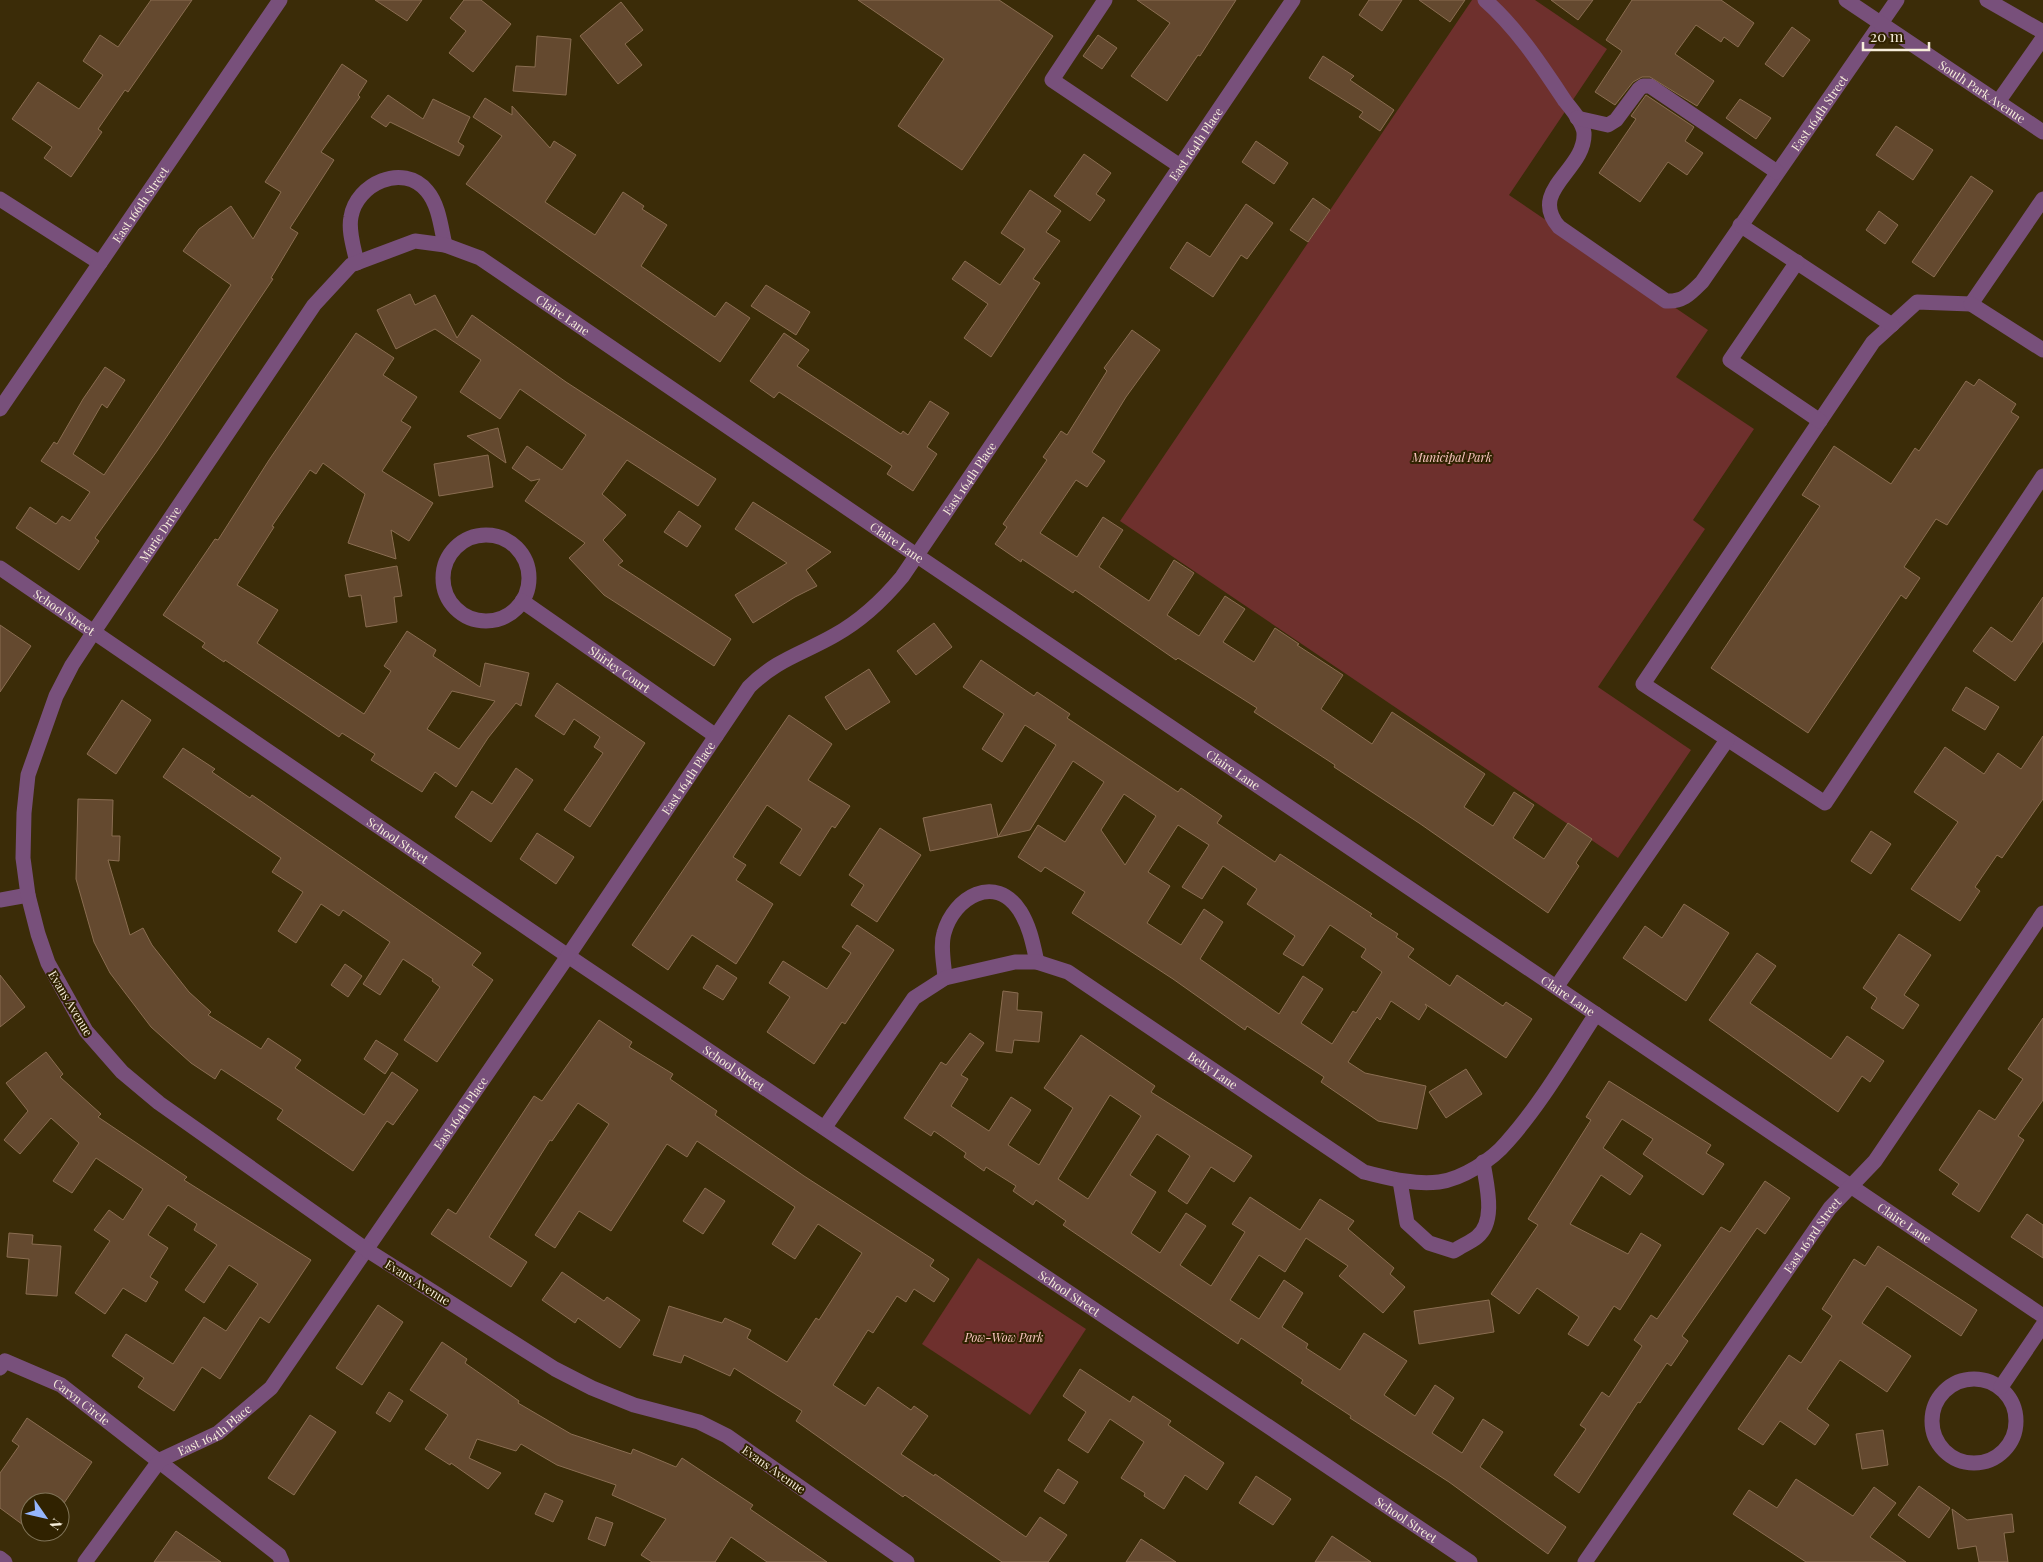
<svg xmlns="http://www.w3.org/2000/svg" width="2043" height="1562" font-family="'Playfair Display',serif">
<style>
.green{fill:#6e302d}
.building{fill:#64492f;stroke:#8a6d51;fill-rule:evenodd}
.lines{fill:none;stroke-linecap:round;stroke-linejoin:round}
.minor{stroke:#78507b;stroke-width:15}
.labels{text-anchor:middle;dominant-baseline:central;stroke-width:4;stroke-linejoin:round;paint-order:stroke}
.street-label{font-size:12px;fill:#f7eedb;stroke:#302200}
.park-label{font-size:12px;font-style:italic;fill:#fcc7c2;stroke:#302200}
</style>
<rect width="100%" height="100%" fill="#3b2c08"/>
<g class="green">
<polygon points="1472,0 1535,0 1607,49 1509,195 1708,330 1676,377 1754,429 1693,520 1705,529 1598,687 1691,750 1618,858 1120,521"/>
<polygon points="978,1258 1086,1329 1030,1415 922,1344"/>
</g>
<g class="building">
<polygon points="151,0 192,0 128,92 125,90 98,129 102,132 71,177 44,158 52,147 12,119 38,82 79,109 103,75 83,61 100,35 118,47"/>
<polygon points="375,0 422,0 407,21"/>
<polygon points="464,0 481,0 511,24 473,72 449,53 466,31 450,18"/>
<polygon points="858,0 999,0 1053,36 962,170 898,126 944,59"/>
<polygon points="1137,0 1236,0 1200,56 1198,55 1167,101 1131,76 1170,23"/>
<polygon points="1369,0 1402,0 1382,31 1359,15"/>
<polygon points="1419,0 1465,0 1450,22"/>
<polygon points="1551,0 1593,0 1578,20"/>
<polygon points="1632,0 1721,0 1754,23 1738,47 1724,37 1721,42 1696,25 1675,54 1714,81 1697,106 1650,77 1642,77 1633,82 1615,105 1595,92 1622,51 1606,40"/>
<polygon points="621,2 643,30 625,44 642,65 618,84 580,36"/>
<polygon points="1792,27 1810,40 1783,77 1765,64"/>
<polygon points="1098,35 1117,48 1102,69 1083,56"/>
<polygon points="537,36 571,39 566,95 513,91 516,66 535,67"/>
<polygon points="1323,56 1354,76 1350,80 1394,110 1380,131 1359,117 1363,112 1309,78"/>
<polygon points="342,64 367,81 358,95 360,97 321,152 334,160 290,228 298,233 271,278 273,279 157,451 95,538 99,541 79,570 16,528 30,507 56,524 62,516 70,521 90,492 41,461 54,442 57,444 83,399 105,367 125,380 107,408 102,404 73,454 104,475 231,285 183,251 199,229 231,206 253,239 281,192 265,182"/>
<polygon points="388,95 423,119 433,99 470,117 458,142 464,146 459,156 390,122 386,127 371,117"/>
<polygon points="1646,95 1694,127 1685,141 1703,153 1687,175 1668,162 1640,202 1599,173 1636,119 1631,116"/>
<polygon points="485,98 512,115 512,106 550,148 554,141 576,155 545,202 595,235 623,192 644,206 642,209 667,225 641,266 715,317 726,302 750,318 720,362 466,184 502,136 473,117"/>
<polygon points="1740,99 1771,118 1756,139 1726,118"/>
<polygon points="1896,126 1933,150 1913,180 1876,155"/>
<polygon points="1256,141 1288,163 1274,184 1242,162"/>
<polygon points="1084,154 1111,173 1096,194 1105,200 1090,221 1054,196"/>
<polygon points="1971,176 1993,191 1934,277 1912,262"/>
<polygon points="1030,190 1061,211 1046,232 1060,241 1033,279 1040,283 991,357 964,338 988,304 952,279 965,261 1000,285 1025,249 1001,233"/>
<polygon points="1313,198 1330,210 1308,242 1290,230"/>
<polygon points="1246,204 1273,223 1247,259 1241,255 1213,297 1170,268 1187,242 1210,257"/>
<polygon points="1879,211 1898,225 1885,244 1866,230"/>
<polygon points="766,285 810,312 796,335 751,306"/>
<polygon points="410,294 415,305 435,295 457,338 472,315 566,382 716,479 698,506 627,460 602,494 626,515 603,540 623,561 618,565 731,639 714,666 604,595 569,558 585,543 525,501 540,479 531,481 512,468 527,446 562,470 586,435 520,389 500,419 460,392 481,360 435,329 396,349 377,310"/>
<polygon points="1132,330 1160,350 1126,397 1092,452 1105,461 1087,487 1076,480 1040,533 1077,557 1103,517 1123,530 1099,567 1149,601 1174,560 1194,573 1167,615 1199,636 1225,596 1245,609 1223,642 1254,662 1275,628 1299,644 1297,645 1343,675 1321,709 1372,744 1392,712 1485,774 1464,807 1493,826 1514,792 1534,805 1513,838 1544,859 1568,823 1592,839 1576,863 1579,866 1548,913 1419,823 1334,767 1335,765 1254,712 1257,708 1178,658 1176,660 1075,590 1073,593 1022,559 1021,562 995,544 1007,527 1003,524 1047,460 1043,457 1061,431 1067,435 1107,371 1104,368"/>
<path d="M356,333L394,358L383,375L417,397L401,421L411,427L382,471L433,503L409,541L391,530L396,559L348,543L365,494L323,463L316,474L310,470L272,526L274,527L237,585L278,610L257,643L364,714L391,671L384,666L407,631L436,650L433,656L480,687L485,663L529,673L521,706L516,703L488,738L456,787L435,772L422,792L371,760L375,754L342,733L339,737L225,660L224,662L202,647L205,643L163,615L215,539L218,540L269,460ZM452,691L495,701L459,749L427,729Z"/>
<polygon points="784,333 809,350 797,366 901,434 903,431 908,435 930,401 949,413 927,447 937,454 913,491 887,474 892,466 779,392 774,398 750,381"/>
<polygon points="1979,379 2016,404 2011,412 2019,417 1947,525 1936,519 1904,567 1920,578 1906,599 1901,595 1808,733 1711,668 1820,506 1802,495 1834,446 1891,484 1915,448 1919,451 1966,381 1974,386"/>
<polygon points="498,428 506,463 467,436"/>
<polygon points="488,455 493,487 439,496 434,464"/>
<polygon points="753,502 831,552 806,570 817,586 795,597 753,623 735,595 787,563 735,529"/>
<polygon points="679,511 701,526 687,547 664,532"/>
<polygon points="397,566 402,596 394,597 397,622 366,627 361,595 349,597 345,575"/>
<polygon points="2043,597 2043,641 2015,681 1973,651 1991,627 2012,642"/>
<polygon points="934,623 952,647 916,675 897,651"/>
<polygon points="0,625 31,646 0,692"/>
<path d="M981,660L1034,696L1037,692L1070,714L1067,718L1178,792L1181,788L1222,816L1217,823L1275,862L1280,854L1372,914L1370,916L1398,934L1396,937L1414,949L1408,957L1450,986L1457,975L1503,1006L1506,1002L1532,1019L1506,1058L1425,1004L1427,1007L1419,1020L1391,1001L1380,1020L1377,1017L1348,1062L1365,1073L1426,1086L1417,1129L1378,1121L1321,1082L1324,1077L1247,1026L1245,1030L1173,979L1072,913L1085,892L1045,867L1041,872L1018,857L1038,825L1065,842L1104,782L1073,761L1030,830L998,837L1056,745L1025,725L1002,762L982,749L1004,714L963,687ZM1124,794L1156,816L1125,865L1101,830ZM1178,825L1209,845L1182,887L1202,899L1223,866L1257,889L1247,904L1295,936L1283,954L1303,966L1330,925L1366,949L1361,957L1382,972L1356,1013L1353,1011L1332,1044L1301,1023L1323,989L1303,976L1279,1014L1200,959L1223,922L1204,909L1181,945L1147,923L1170,886L1148,872Z"/>
<polygon points="869,669 890,702 846,730 825,697"/>
<polygon points="557,683 645,743 590,827 564,810 603,753 594,747 600,737 574,719 564,735 535,716"/>
<polygon points="1966,687 1999,707 1985,730 1952,710"/>
<polygon points="122,700 151,720 116,774 87,754"/>
<polygon points="789,715 832,744 808,780 850,806 835,828 832,826 800,876 780,863 802,829 767,805 733,857 746,865 736,880 773,904 750,942 736,964 692,935 668,970 632,945"/>
<polygon points="2043,736 2043,799 2002,858 1997,855 1975,887 1980,891 1960,921 1911,889 1958,822 1914,792 1945,747 1984,774 1998,753 2021,769"/>
<polygon points="183,748 215,769 212,772 250,798 252,795 481,953 472,965 493,980 437,1062 404,1040 440,987 432,981 433,979 403,959 380,995 363,984 390,942 343,910 339,916 321,904 296,943 278,931 303,892 272,872 281,858 163,777"/>
<polygon points="516,768 533,780 491,842 455,817 472,791 492,804"/>
<polygon points="78,799 113,800 112,836 120,836 119,861 108,860 130,935 143,928 152,945 189,992 211,1012 208,1015 261,1049 268,1038 301,1060 295,1068 364,1115 392,1072 418,1090 393,1125 387,1121 353,1171 277,1119 283,1110 221,1069 215,1079 191,1063 151,1027 110,973 94,942 76,879"/>
<polygon points="991,804 998,837 930,851 923,818"/>
<polygon points="880,828 921,855 877,922 851,905 864,885 849,875"/>
<polygon points="1871,831 1891,844 1871,874 1851,861"/>
<polygon points="537,833 574,857 556,884 520,859"/>
<polygon points="1684,904 1729,933 1686,1001 1623,958 1645,926 1662,938"/>
<polygon points="857,925 894,950 845,1024 842,1022 814,1064 767,1032 790,997 769,983 783,961 827,989 851,953 842,947"/>
<polygon points="1899,934 1931,955 1904,995 1919,1005 1903,1029 1871,1008 1877,998 1863,988"/>
<polygon points="1757,953 1776,966 1750,1003 1831,1059 1847,1036 1884,1061 1870,1082 1862,1076 1838,1112 1709,1020"/>
<polygon points="345,964 362,976 348,997 331,985"/>
<polygon points="717,965 737,978 723,1000 703,988"/>
<polygon points="0,975 25,1007 0,1027"/>
<polygon points="1003,991 1018,993 1017,1010 1042,1012 1039,1042 1014,1040 1012,1053 996,1051"/>
<polygon points="2043,1018 2043,1100 2018,1136 2024,1140 1979,1212 1952,1194 1959,1184 1939,1170 1979,1110 1995,1120 2023,1079 2008,1069"/>
<polygon points="599,1020 632,1042 629,1047 673,1074 670,1079 717,1111 715,1115 804,1176 934,1260 930,1266 949,1279 934,1302 914,1289 906,1302 897,1296 873,1333 868,1330 833,1385 865,1406 878,1387 911,1410 914,1406 928,1416 901,1454 934,1476 935,1474 1026,1537 1040,1517 1067,1535 1048,1562 1002,1562 905,1495 903,1497 796,1421 802,1411 734,1368 730,1376 684,1355 681,1363 653,1355 669,1306 722,1323 725,1318 751,1330 747,1338 787,1362 816,1318 819,1320 862,1253 818,1224 795,1259 772,1244 795,1207 697,1141 687,1157 667,1144 611,1231 579,1211 555,1248 535,1235 609,1124 578,1103 552,1141 550,1140 489,1237 527,1262 511,1287 431,1234 448,1209 456,1214 534,1096 542,1101"/>
<path d="M970,1033L984,1043L961,1075L968,1079L951,1106L989,1131L1011,1097L1031,1110L1008,1145L1039,1165L1073,1108L1044,1088L1081,1035L1155,1086L1151,1092L1252,1156L1234,1182L1211,1167L1187,1204L1168,1191L1190,1156L1157,1134L1130,1175L1156,1192L1131,1233L1160,1253L1186,1213L1206,1226L1180,1265L1211,1286L1245,1232L1232,1224L1250,1197L1300,1230L1320,1199L1354,1221L1348,1229L1394,1268L1390,1274L1405,1287L1383,1313L1339,1276L1348,1266L1306,1238L1285,1272L1259,1255L1230,1300L1259,1319L1284,1280L1303,1293L1282,1327L1308,1344L1306,1348L1340,1370L1364,1333L1407,1361L1384,1395L1415,1416L1435,1385L1454,1398L1432,1433L1462,1453L1483,1419L1503,1432L1480,1467L1566,1527L1548,1554L1449,1482L1350,1418L1351,1416L1301,1383L1303,1380L1241,1338L1238,1344L1063,1225L1066,1221L1036,1200L1033,1205L1013,1191L1016,1186L986,1167L984,1171L964,1157L966,1153L934,1131L931,1136L904,1118L941,1062L946,1065ZM1110,1095L1141,1116L1088,1199L1058,1179Z"/>
<polygon points="376,1040 398,1054 385,1074 364,1059"/>
<polygon points="46,1052 63,1074 60,1077 101,1114 98,1117 187,1177 184,1180 311,1260 269,1323 260,1317 220,1379 202,1367 174,1411 138,1387 144,1378 112,1356 126,1334 173,1364 204,1317 226,1331 258,1284 229,1265 204,1303 185,1290 217,1245 194,1230 197,1224 168,1205 148,1235 168,1248 150,1277 158,1282 146,1302 123,1288 105,1314 75,1293 110,1241 94,1230 109,1210 123,1220 143,1189 96,1158 72,1193 53,1181 79,1143 51,1118 20,1154 4,1140 28,1111 6,1083"/>
<polygon points="1466,1069 1482,1094 1446,1118 1429,1092"/>
<polygon points="1609,1081 1711,1145 1706,1153 1724,1164 1703,1195 1643,1154 1653,1139 1622,1119 1603,1148 1643,1176 1630,1195 1601,1175 1570,1224 1628,1254 1641,1233 1661,1245 1620,1310 1614,1306 1588,1346 1568,1334 1579,1317 1537,1288 1519,1314 1491,1294 1538,1225 1528,1219 1591,1120 1586,1117"/>
<polygon points="1765,1181 1790,1198 1765,1234 1757,1228 1682,1336 1688,1341 1671,1366 1667,1363 1640,1403 1638,1402 1579,1493 1554,1475 1586,1429 1580,1425 1602,1392 1609,1397 1642,1346 1634,1340 1651,1315 1657,1319 1721,1227 1730,1232"/>
<polygon points="705,1188 725,1201 703,1234 683,1221"/>
<polygon points="2027,1214 2043,1225 2043,1258 2011,1237"/>
<polygon points="9,1233 33,1235 32,1244 61,1246 57,1296 26,1294 29,1259 7,1257"/>
<polygon points="1878,1246 1977,1310 1961,1336 1887,1286 1862,1323 1911,1356 1887,1392 1840,1360 1807,1409 1829,1425 1815,1445 1780,1421 1763,1445 1738,1429 1789,1355 1801,1363 1832,1316 1822,1309 1854,1259 1865,1266"/>
<polygon points="562,1272 604,1301 607,1297 640,1320 620,1348 578,1318 575,1323 542,1300"/>
<polygon points="1489,1300 1494,1332 1419,1344 1414,1311"/>
<polygon points="378,1305 403,1322 362,1385 336,1368"/>
<polygon points="442,1342 467,1359 465,1363 519,1401 518,1403 571,1434 631,1454 633,1449 676,1467 682,1458 753,1505 750,1509 827,1562 767,1562 731,1537 715,1562 652,1562 641,1555 666,1519 612,1495 616,1485 557,1465 521,1444 516,1451 477,1439 469,1458 501,1473 488,1489 451,1463 450,1465 425,1449 448,1415 410,1390"/>
<polygon points="1080,1369 1130,1402 1133,1396 1171,1421 1168,1425 1224,1463 1207,1490 1185,1475 1164,1509 1144,1496 1145,1493 1121,1478 1144,1442 1110,1419 1088,1453 1068,1440 1086,1412 1063,1396"/>
<polygon points="389,1392 403,1401 390,1422 376,1413"/>
<polygon points="310,1415 336,1432 294,1495 268,1478"/>
<polygon points="27,1418 92,1462 60,1509 60,1502 30,1502 30,1530 0,1508 0,1473 19,1446 12,1441"/>
<polygon points="1883,1430 1888,1465 1862,1469 1856,1434"/>
<polygon points="1058,1469 1078,1482 1064,1504 1044,1491"/>
<polygon points="1256,1476 1291,1499 1273,1525 1239,1503"/>
<polygon points="1796,1479 1853,1516 1874,1487 1896,1503 1870,1537 1906,1562 1806,1562 1733,1514 1749,1490 1777,1508"/>
<polygon points="1919,1486 1950,1508 1929,1538 1898,1515"/>
<polygon points="545,1493 563,1501 553,1522 535,1514"/>
<polygon points="1952,1509 1967,1520 2012,1514 2014,1532 2004,1533 2008,1562 1979,1562 1976,1546 1958,1549"/>
<polygon points="596,1517 613,1523 605,1546 588,1539"/>
<polygon points="176,1531 221,1562 154,1562"/>
<polygon points="1332,1536 1371,1562 1315,1562"/>
<polygon points="1141,1539 1176,1562 1126,1562"/>
</g>
<g class="lines">
<g class="minor">
<polyline points="1105,0 1052,80 1180,166"/>
<path id="s1" d="M1485,0C1517,28 1541,65 1565,101C1572,110 1583,122 1584,133C1586,170 1527,190 1559,227L1666,301C1683,302 1690,294 1702,282L1897,0"/>
<path id="s2" d="M1846,0L2043,132"/>
<polyline points="1987,0 2043,32"/>
<polyline points="1998,102 2043,38"/>
<polyline points="1577,118 1608,125 1616,120 1639,89 1643,86 1650,86 1777,172"/>
<polyline points="0,199 100,263"/>
<polyline points="2043,199 1971,304 1917,302 1873,342 1643,684 1825,803 2043,476"/>
<polyline points="1740,225 1892,325"/>
<polyline points="1797,262 1730,360 1820,421"/>
<path d="M357,263C354,248 348,231 351,217C356,184 403,162 427,191C439,205 441,228 445,245"/>
<polyline points="1971,304 2043,350"/>
<path id="s3" d="M0,409L280,0"/>
<circle cx="486" cy="578" r="43"/>
<path id="s4" d="M0,568L568,956L1470,1562"/>
<path id="s5" d="M522,601L716,736"/>
<polyline points="0,900 28,895"/>
<path d="M945,978C944,964 940,946 944,933C954,897 995,873 1020,911C1030,927 1033,944 1037,962"/>
<polyline points="1557,986 1727,740"/>
<path id="s6" d="M825,1127L914,998L945,978L1015,962H1037L1068,972L1364,1172C1389,1178 1413,1185 1439,1182C1462,1179 1492,1160 1507,1142C1541,1104 1568,1057 1596,1014"/>
<path d="M1400,1181L1407,1223L1429,1243L1454,1251C1461,1246 1471,1242 1477,1237C1497,1221 1486,1183 1483,1162"/>
<path id="s7" d="M0,1368L5,1361L61,1385L279,1555L282,1562"/>
<circle cx="1974" cy="1421" r="42"/>
<polyline points="2001,1387 2043,1325"/>
<polyline points="0,1558 5,1562"/>
<path id="s8" d="M85,1562L160,1460L218,1433L271,1388L568,956L749,687C777,659 802,654 835,635C862,620 882,601 902,577L1293,0"/>
<path id="s9" d="M907,1562L727,1436L699,1422L634,1405L592,1388L555,1369L367,1250L159,1103L122,1072L86,1031L48,963L38,934L28,895L23,858L24,813L28,775L56,696L72,665L93,633L314,305L351,265L415,241L445,245L480,258L916,555L2043,1316"/>
<path id="s10" d="M1585,1562L1830,1208L1875,1161L2043,913"/>
</g>
</g>
<g class="labels">
<g class="street-label">
<text stroke="none"><textPath href="#s2" startOffset="164">South Park Avenue</textPath></text>
<text stroke="none"><textPath href="#s1" startOffset="651">East 164th Street</textPath></text>
<text stroke="none"><textPath href="#s8" startOffset="1822">East 164th Place</textPath></text>
<text stroke="none"><textPath href="#s3" startOffset="248">East 166th Street</textPath></text>
<text stroke="none"><textPath href="#s9" startOffset="2098">Claire Lane</textPath></text>
<text stroke="none"><textPath href="#s8" startOffset="1418">East 164th Place</textPath></text>
<text stroke="none"><textPath href="#s9" startOffset="1531">Marie Drive</textPath></text>
<text stroke="none"><textPath href="#s9" startOffset="2502">Claire Lane</textPath></text>
<text stroke="none"><textPath href="#s4" startOffset="78">School Street</textPath></text>
<text stroke="none"><textPath href="#s5" startOffset="119">Shirley Court</textPath></text>
<text stroke="none"><textPath href="#s9" startOffset="2908">Claire Lane</textPath></text>
<text stroke="none"><textPath href="#s8" startOffset="999">East 164th Place</textPath></text>
<text stroke="none"><textPath href="#s4" startOffset="482">School Street</textPath></text>
<text stroke="none"><textPath href="#s9" startOffset="3312">Claire Lane</textPath></text>
<text transform="translate(71 1003) rotate(59)">Evans Avenue</text>
<text stroke="none"><textPath href="#s4" startOffset="888">School Street</textPath></text>
<text stroke="none"><textPath href="#s6" startOffset="495">Betty Lane</textPath></text>
<text stroke="none"><textPath href="#s8" startOffset="594">East 164th Place</textPath></text>
<text stroke="none"><textPath href="#s9" startOffset="3718">Claire Lane</textPath></text>
<text stroke="none"><textPath href="#s10" startOffset="398">East 163rd Street</textPath></text>
<text transform="translate(418 1282) rotate(32)">Evans Avenue</text>
<text stroke="none"><textPath href="#s4" startOffset="1292">School Street</textPath></text>
<text stroke="none"><textPath href="#s7" startOffset="96">Caryn Circle</textPath></text>
<text stroke="none"><textPath href="#s8" startOffset="189">East 164th Place</textPath></text>
<text transform="translate(774 1469) rotate(35)">Evans Avenue</text>
<text stroke="none"><textPath href="#s4" startOffset="1698">School Street</textPath></text>
</g>
<g class="park-label">
<text x="1452" y="457">Municipal Park</text>
<text x="1004" y="1337">Pow-Wow Park</text>
</g>
</g>
<g transform="translate(45 1517) rotate(124)"><circle r="24" fill="#302200" stroke="#807458"/>
<path d="M0-4L9 19L0 12L-9 19Z" fill="#95b6fd"/>
<text y="-8" font-size="14" font-weight="bold" text-anchor="middle" fill="#f7eedb">N</text>
</g>
<path d="M1863 42v8h66v-8" fill="none" stroke="#f7eedb" stroke-width="2.5"/>
<text x="1870" y="42" font-size="15" fill="#f7eedb" stroke="#302200" stroke-width="4" paint-order="stroke">20 m</text>
</svg>
